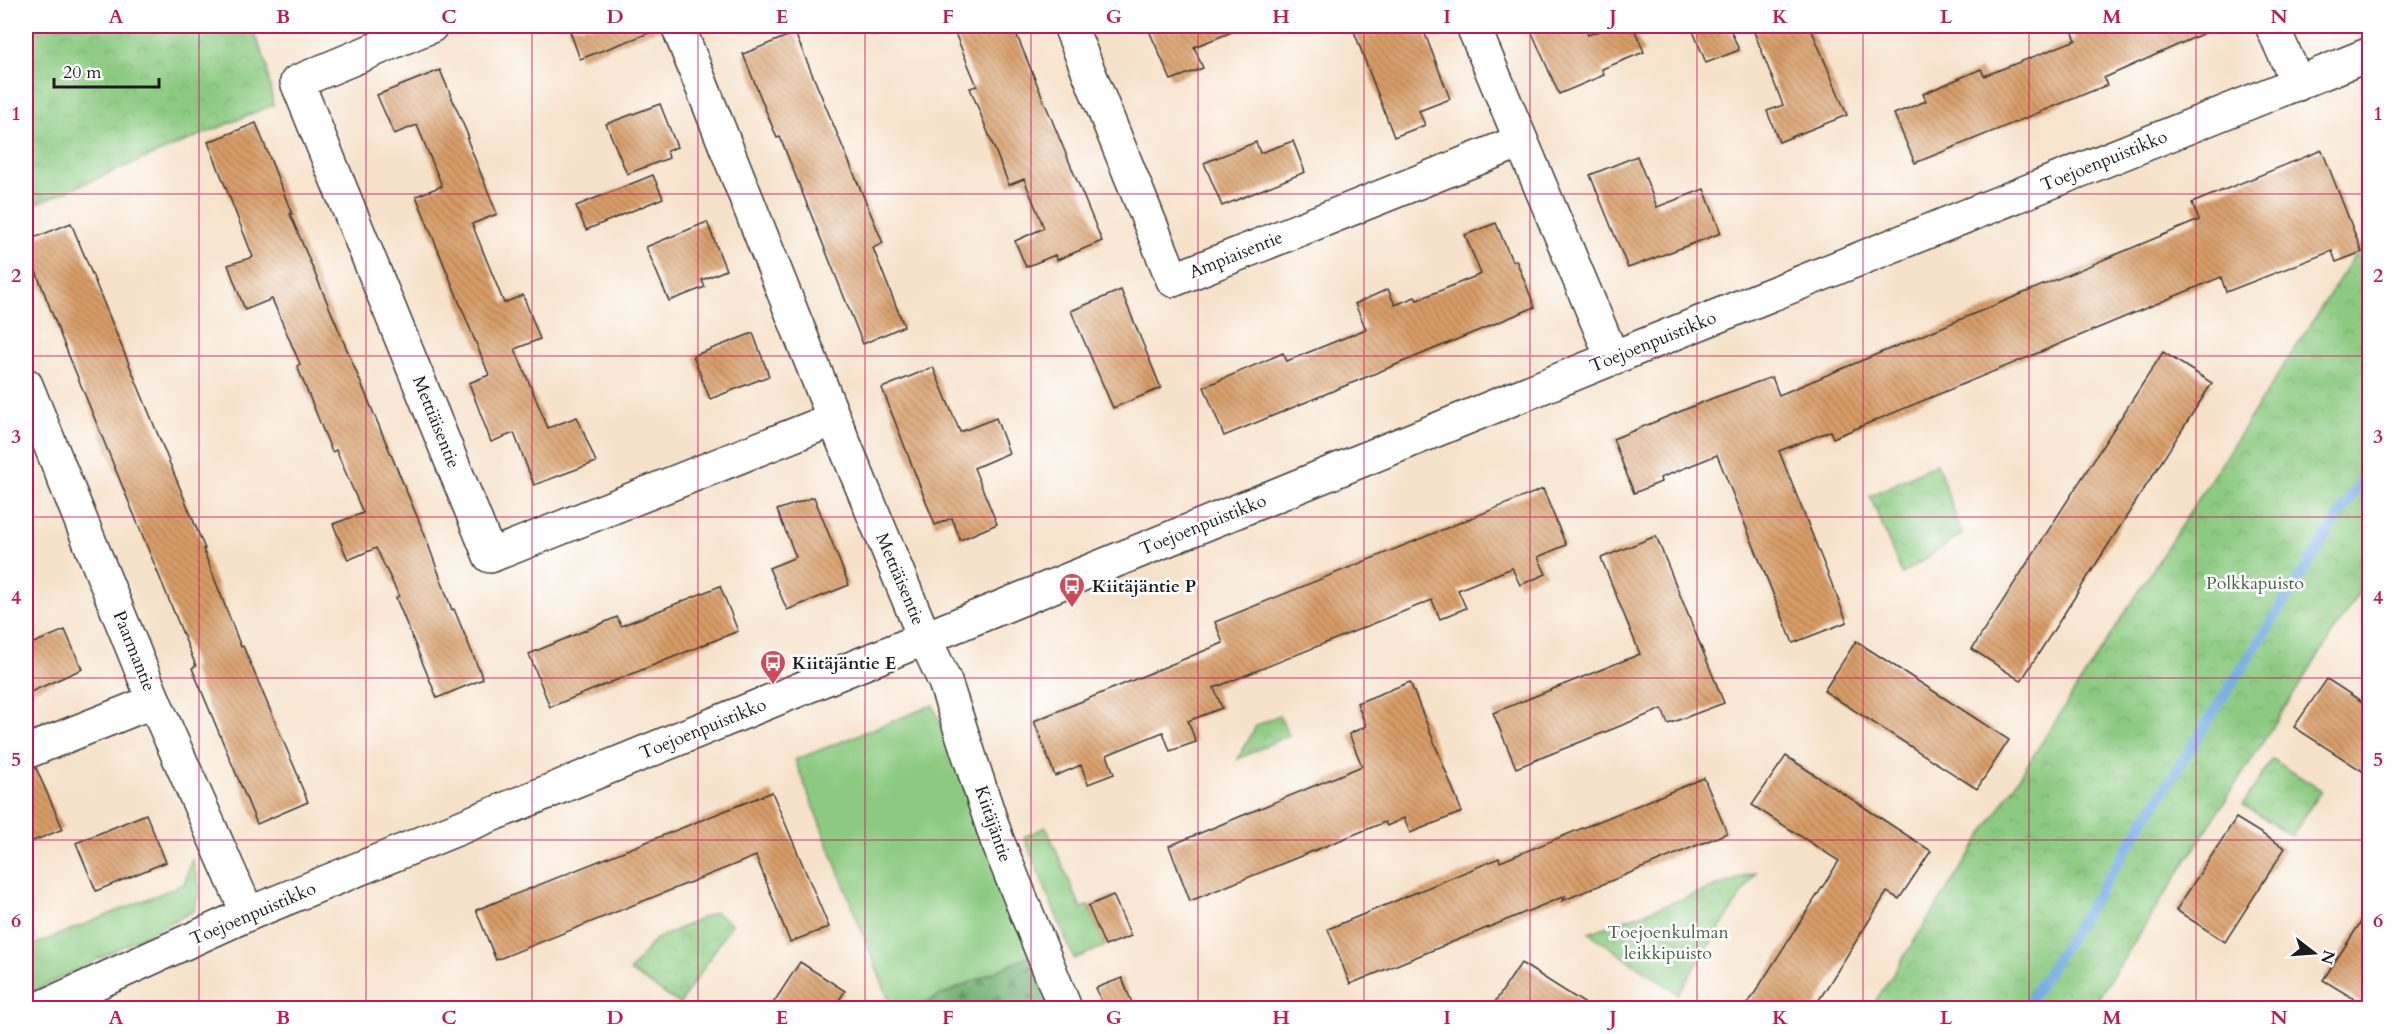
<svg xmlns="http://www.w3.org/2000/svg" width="2395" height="1034" font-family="Cardo,serif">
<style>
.green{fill:#8bca80;stroke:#54734e;stroke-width:1.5}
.forest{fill:url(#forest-firs);stroke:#466545;stroke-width:1.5}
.park{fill:url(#park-crowns);stroke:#54734e;stroke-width:1.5}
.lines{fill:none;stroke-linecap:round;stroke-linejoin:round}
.stream{stroke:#76abe4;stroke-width:10}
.building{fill:url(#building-back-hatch)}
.minor-casing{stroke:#3d3a36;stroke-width:36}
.minor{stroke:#fff;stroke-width:33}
.grid{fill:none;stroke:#c2185b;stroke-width:1.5;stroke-opacity:0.55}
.labels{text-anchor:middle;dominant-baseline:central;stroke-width:5;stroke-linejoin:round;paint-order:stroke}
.street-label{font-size:18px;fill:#1c1c1c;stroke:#fff}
.park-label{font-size:18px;fill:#486244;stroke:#fff}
.poi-label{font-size:18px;font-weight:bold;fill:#1c1c1c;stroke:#fff;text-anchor:start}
.neatline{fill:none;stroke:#c2185b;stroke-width:2}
.grid-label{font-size:20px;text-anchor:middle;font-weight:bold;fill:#c2185b}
</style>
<defs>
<pattern id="forest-firs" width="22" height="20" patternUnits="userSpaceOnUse" patternTransform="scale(1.5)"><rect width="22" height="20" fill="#70ae6e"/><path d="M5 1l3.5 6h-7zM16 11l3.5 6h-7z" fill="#5b8d5a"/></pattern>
<pattern id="park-crowns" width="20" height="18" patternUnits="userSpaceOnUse" patternTransform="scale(1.5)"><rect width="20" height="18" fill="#8bca80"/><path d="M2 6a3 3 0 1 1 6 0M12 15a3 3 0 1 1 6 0" fill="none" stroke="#77ad6e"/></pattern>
<pattern id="building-back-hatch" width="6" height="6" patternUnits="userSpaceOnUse" patternTransform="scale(1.5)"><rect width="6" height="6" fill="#d89d68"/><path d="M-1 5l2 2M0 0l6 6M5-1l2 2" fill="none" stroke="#ae7f55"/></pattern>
</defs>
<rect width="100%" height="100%" fill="#fff"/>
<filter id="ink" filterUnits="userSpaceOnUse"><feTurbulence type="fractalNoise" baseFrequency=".0167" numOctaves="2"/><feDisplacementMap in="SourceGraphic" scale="12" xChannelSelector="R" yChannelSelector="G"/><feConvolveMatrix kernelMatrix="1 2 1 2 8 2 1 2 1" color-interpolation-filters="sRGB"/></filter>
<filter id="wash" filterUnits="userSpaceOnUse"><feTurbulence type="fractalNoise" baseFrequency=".008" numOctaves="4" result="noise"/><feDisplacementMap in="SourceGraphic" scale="24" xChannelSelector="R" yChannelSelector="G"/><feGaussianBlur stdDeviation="1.35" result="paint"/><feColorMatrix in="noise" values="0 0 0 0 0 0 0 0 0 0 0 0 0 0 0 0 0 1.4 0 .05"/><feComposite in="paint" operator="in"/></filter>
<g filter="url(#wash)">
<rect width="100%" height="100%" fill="#f6e2ca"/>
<g class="green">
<polygon points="933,705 1033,955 912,1008 892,1008 795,760"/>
<polygon points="1046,827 1081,908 1088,906 1105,946 1074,959 1024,837"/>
<polygon points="192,859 200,889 194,911 26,995 26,948 184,884"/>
</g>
<polygon class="forest" points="1033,955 1056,1008 912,1008"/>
<g class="park">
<polygon points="26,26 251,26 266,62 273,105 26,208"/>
<polygon points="2369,233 2369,577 2092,1008 1871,1008"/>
<polygon points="1937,463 1962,534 1902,574 1870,496"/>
<polygon points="1279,715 1289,735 1238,759 1256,726"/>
<polygon points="2272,759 2321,790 2292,836 2243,805"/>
<polygon points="1756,872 1678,994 1589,933"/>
<polygon points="715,912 732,924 680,1004 630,971 654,940"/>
</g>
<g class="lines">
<polyline class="stream" points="2025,1008 2370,467"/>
</g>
<g id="blocks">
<g class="building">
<polygon points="568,26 660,26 660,29 580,59"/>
<polygon points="952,26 1013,26 1102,241 1057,260 1055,255 1026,267 1015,241 1044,228 1024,179 1009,185 970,88 977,86"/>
<polygon points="1147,26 1244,26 1245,27 1194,47 1203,68 1171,80"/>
<polygon points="1352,26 1422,26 1450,99 1419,111 1425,125 1394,137"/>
<polygon points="1529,26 1584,26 1588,35 1612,26 1633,26 1644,52 1602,69 1604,75 1559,94"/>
<polygon points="1691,26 1729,26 1739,50 1706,63"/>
<polygon points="1770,26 1810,26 1847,115 1779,142 1767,111 1783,105 1754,32"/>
<polygon points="2070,26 2220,26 2104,78 2107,85 1915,163 1894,114 1926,101 1923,94 1981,69 1984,76 2076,40"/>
<polygon points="795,33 883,243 873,248 904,326 863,344 780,137 777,138 743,54"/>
<polygon points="440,70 469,138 467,139 497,214 472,224 504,303 523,295 540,339 515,349 548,428 577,417 596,462 534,485 514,433 491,442 469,383 489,375 416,196 442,186 417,125 394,134 377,95"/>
<polygon points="660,104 677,147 667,151 669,158 627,174 606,124"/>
<polygon points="256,123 292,214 290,214 424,533 452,610 454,609 483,679 437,698 396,598 399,596 376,548 348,560 333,524 363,513 336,450 332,452 297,366 300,364 272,299 245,310 228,265 253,257 208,142"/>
<polygon points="1293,141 1305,172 1222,206 1204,163 1256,142 1260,153"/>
<polygon points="2322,150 2362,252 2336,262 2332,251 2226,292 2221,277 1833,438 1830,431 1779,451 1847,622 1793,643 1717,455 1660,478 1661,482 1634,493 1613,439 1713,398 1772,377 1779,395 2199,220 2192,203"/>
<polygon points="1637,156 1657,207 1704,189 1721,233 1628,268 1590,175"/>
<polygon points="653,175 663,198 586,230 576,206"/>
<polygon points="707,222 726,270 702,280 705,287 669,301 646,247"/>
<polygon points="71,223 205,549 203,549 241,647 243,646 299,778 298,778 308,802 257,824 192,668 196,666 60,334 26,245 26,241"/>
<polygon points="1496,223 1512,261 1516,260 1535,307 1224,436 1204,387 1283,353 1287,361 1366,329 1355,304 1388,289 1395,305 1415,297 1417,300 1481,274 1465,235"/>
<polygon points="1121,290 1161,388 1113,408 1071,311"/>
<polygon points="753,333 769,376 710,399 693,356"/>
<polygon points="2163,352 2212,383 2021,681 1972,649"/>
<polygon points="933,367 960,432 996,418 1009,453 974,468 997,524 960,540 952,518 935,525 882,388"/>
<polygon points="1543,489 1566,545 1538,557 1546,574 1520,585 1512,568 1458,590 1466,608 1440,619 1432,600 1214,688 1222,708 1188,721 1196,742 1170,751 1163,732 1107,755 1114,774 1088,784 1081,765 1055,776 1034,721 1223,643 1215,622"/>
<polygon points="814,497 849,585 787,610 769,568 796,557 777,510"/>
<polygon points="1656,536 1724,703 1668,724 1662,709 1516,768 1493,713 1640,654 1601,558"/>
<polygon points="720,586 738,631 550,707 529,654 617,617 621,626"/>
<polygon points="65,630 82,669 26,694 26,646"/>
<polygon points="1856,641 2009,740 1977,789 1824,691"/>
<polygon points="2327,679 2370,707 2370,776 2294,727"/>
<polygon points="1410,682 1462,812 1410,833 1404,818 1387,826 1385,822 1190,901 1169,846 1362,766 1349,734 1366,726 1357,703"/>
<polygon points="1786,756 1931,851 1899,899 1887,892 1814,1008 1745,1008 1839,861 1752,805"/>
<polygon points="36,768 63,829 26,844 26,770"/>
<polygon points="1704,778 1727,833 1562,901 1565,896 1350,984 1328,929 1499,858 1500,862"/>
<polygon points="772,792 829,927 790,942 756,856 496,960 476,910"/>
<polygon points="146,814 166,862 96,891 76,843"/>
<polygon points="2236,818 2285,848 2225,942 2176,910"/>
<polygon points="1113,895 1131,936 1105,946 1088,906"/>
<polygon points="2370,908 2370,1008 2369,1008 2323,980"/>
<polygon points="800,962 845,991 834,1008 770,1008"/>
<polygon points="1521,963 1592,1008 1491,1008"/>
<polygon points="1122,978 1134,1008 1104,1008 1096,988"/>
</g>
</g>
</g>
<g filter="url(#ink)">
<use href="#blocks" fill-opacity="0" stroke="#3d3a36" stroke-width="1.5"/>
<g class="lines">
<defs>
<g id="minor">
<polyline points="431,26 297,82 490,556 834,419"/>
<polyline points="678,26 834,419 925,639 945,682 997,840 1065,1008"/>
<polyline points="1070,26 1173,280 1521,141"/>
<polyline points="1473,26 1613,359"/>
<polyline points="2272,26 2298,84"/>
<polyline points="26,385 154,701 248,914"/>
<polyline points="26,752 154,701"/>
<polyline points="41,1008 248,914 1635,349 2370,54"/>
</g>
</defs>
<use href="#minor" class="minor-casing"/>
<use href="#minor" class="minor"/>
</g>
</g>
<path class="grid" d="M199,26V1008M366,26V1008M532,26V1008M698,26V1008M865,26V1008M1031,26V1008M1198,26V1008M1364,26V1008M1530,26V1008M1697,26V1008M1863,26V1008M2029,26V1008M2196,26V1008M26,194H2370M26,356H2370M26,517H2370M26,678H2370M26,840H2370"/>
<defs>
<symbol id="bus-pin" viewBox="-11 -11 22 30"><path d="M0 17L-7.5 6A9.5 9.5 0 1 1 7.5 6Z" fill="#d1495b" stroke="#fff"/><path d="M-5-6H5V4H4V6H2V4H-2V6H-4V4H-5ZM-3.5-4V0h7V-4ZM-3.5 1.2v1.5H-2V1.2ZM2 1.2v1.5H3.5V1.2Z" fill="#fff"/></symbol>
</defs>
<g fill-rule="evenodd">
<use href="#bus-pin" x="1057" y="571" width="30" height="40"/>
<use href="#bus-pin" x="758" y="648" width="30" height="40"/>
</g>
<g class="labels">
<g class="street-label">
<text transform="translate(2104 161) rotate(-22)">Toejoenpuistikko</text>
<text transform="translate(1236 255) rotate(-22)">Ampiaisentie</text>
<text transform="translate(1653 342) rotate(-22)">Toejoenpuistikko</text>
<text transform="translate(436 422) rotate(68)">Mettiäisentie</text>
<text transform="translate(1203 525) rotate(-22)">Toejoenpuistikko</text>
<text transform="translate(900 579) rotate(67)">Mettiäisentie</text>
<text transform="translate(134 651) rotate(68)">Paarmantie</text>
<text transform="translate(703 729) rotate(-22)">Toejoenpuistikko</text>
<text transform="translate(993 824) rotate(71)">Kiitäjäntie</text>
<text transform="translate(253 914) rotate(-23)">Toejoenpuistikko</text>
</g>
<g class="park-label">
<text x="2255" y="583">Polkkapuisto</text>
<text x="1668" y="932">Toejoenkulman<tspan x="1668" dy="21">leikkipuisto</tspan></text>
</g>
<g class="poi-label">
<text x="1092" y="586">Kiitäjäntie P</text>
<text x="792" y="663">Kiitäjäntie E</text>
</g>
</g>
<rect width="2395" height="1034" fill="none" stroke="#fff" stroke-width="66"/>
<g transform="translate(2314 953) rotate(107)" stroke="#ffffff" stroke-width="4.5" paint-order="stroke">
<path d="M0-4.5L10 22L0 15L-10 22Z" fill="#1c1c1c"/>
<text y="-9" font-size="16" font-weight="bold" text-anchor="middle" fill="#1c1c1c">N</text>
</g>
<path d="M54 78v9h105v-9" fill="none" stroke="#1c1c1c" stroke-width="3"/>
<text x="63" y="78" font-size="18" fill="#1c1c1c" stroke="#ffffff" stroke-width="4.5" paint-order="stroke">20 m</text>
<rect x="33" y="33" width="2329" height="968" class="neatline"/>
<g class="grid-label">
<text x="116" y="23">A</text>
<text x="283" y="23">B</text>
<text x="449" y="23">C</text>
<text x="615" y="23">D</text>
<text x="782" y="23">E</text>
<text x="948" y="23">F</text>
<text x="1114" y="23">G</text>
<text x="1281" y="23">H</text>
<text x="1447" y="23">I</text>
<text x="1613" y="23">J</text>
<text x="1780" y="23">K</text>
<text x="1946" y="23">L</text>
<text x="2112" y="23">M</text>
<text x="2279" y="23">N</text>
<text x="16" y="120">1</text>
<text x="2378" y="120">1</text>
<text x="16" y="282">2</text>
<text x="2378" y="282">2</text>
<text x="16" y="443">3</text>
<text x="2378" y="443">3</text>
<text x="16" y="604">4</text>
<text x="2378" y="604">4</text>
<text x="16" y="766">5</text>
<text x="2378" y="766">5</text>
<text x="16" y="927">6</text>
<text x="2378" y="927">6</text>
<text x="116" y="1024">A</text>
<text x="283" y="1024">B</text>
<text x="449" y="1024">C</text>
<text x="615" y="1024">D</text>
<text x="782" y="1024">E</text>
<text x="948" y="1024">F</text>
<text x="1114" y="1024">G</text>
<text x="1281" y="1024">H</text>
<text x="1447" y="1024">I</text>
<text x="1613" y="1024">J</text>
<text x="1780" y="1024">K</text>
<text x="1946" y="1024">L</text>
<text x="2112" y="1024">M</text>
<text x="2279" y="1024">N</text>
</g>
</svg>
